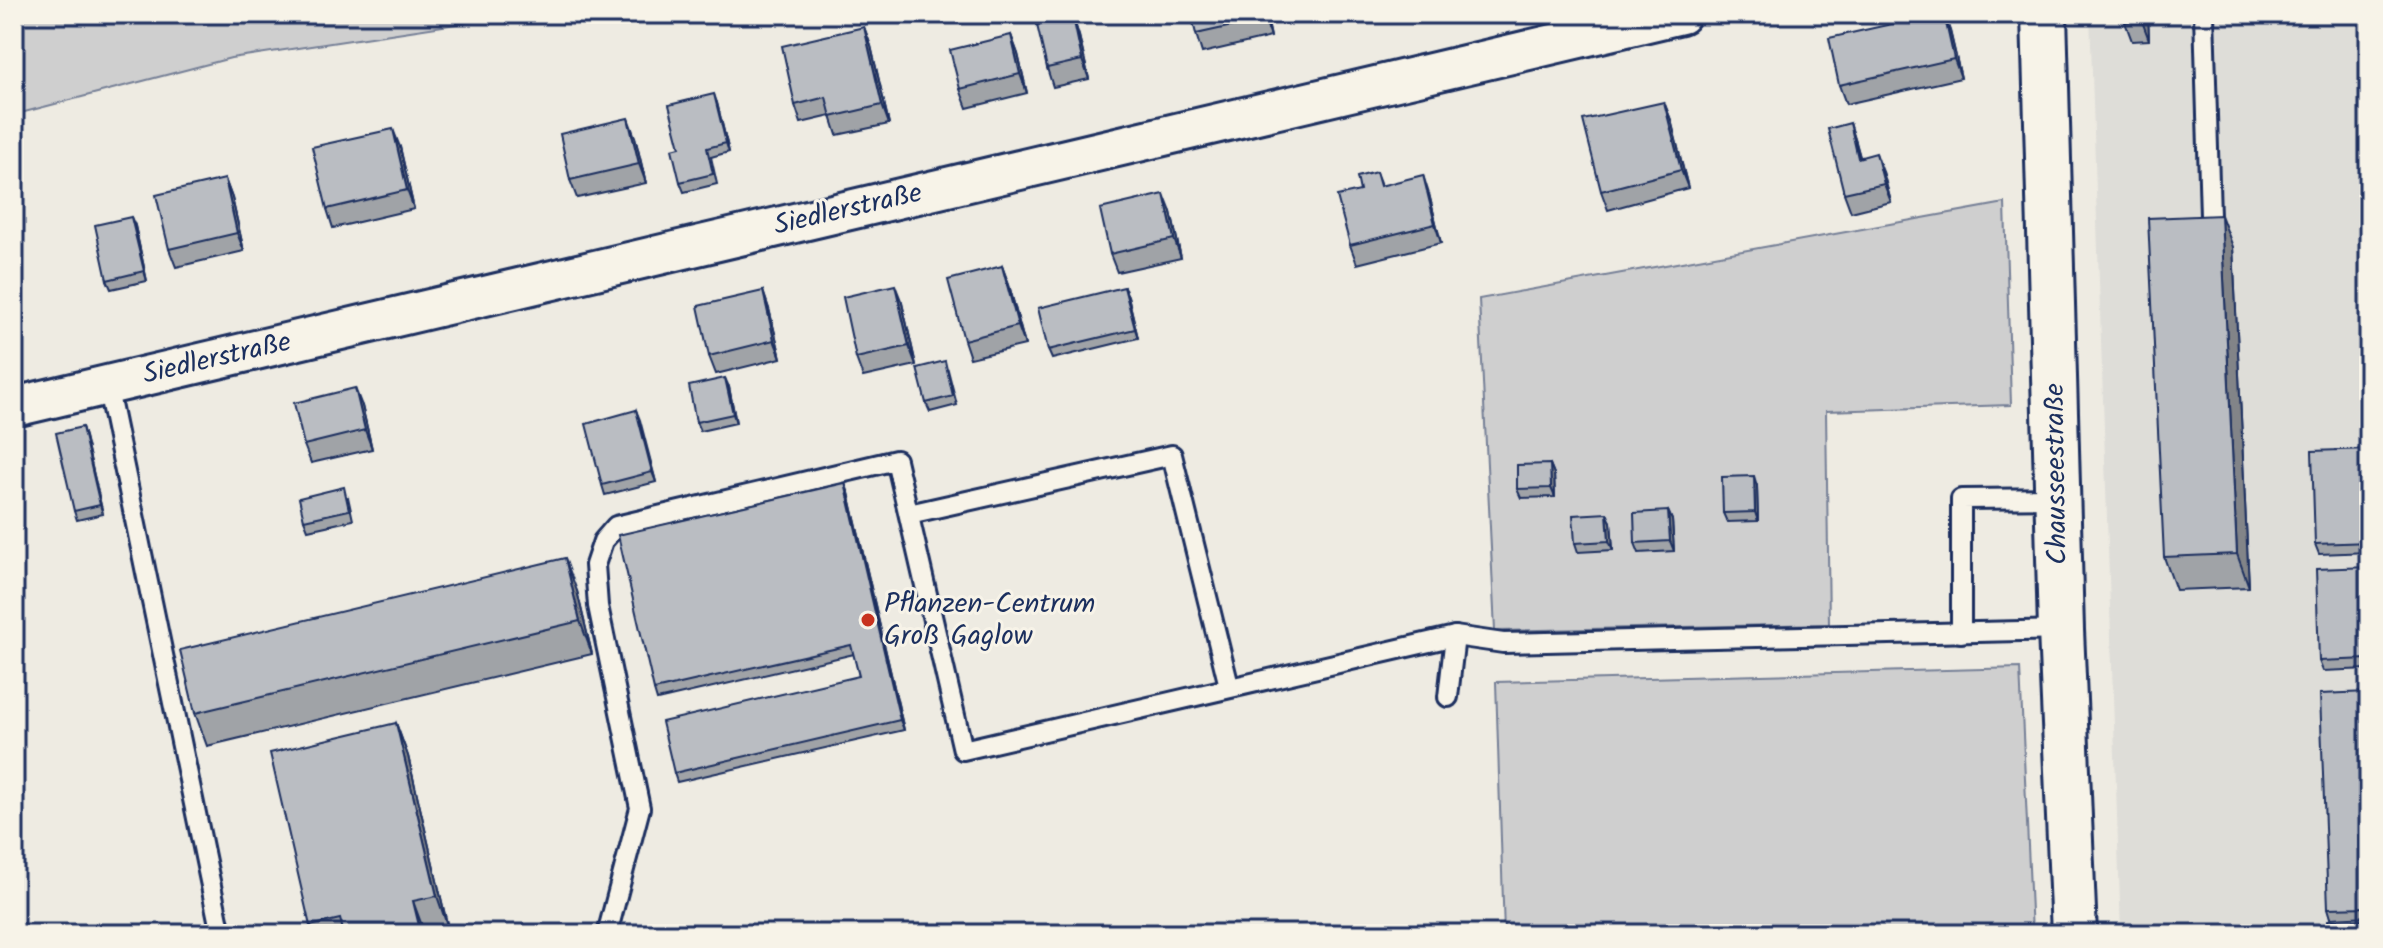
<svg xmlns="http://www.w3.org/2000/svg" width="2383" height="948" font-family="Kalam,sans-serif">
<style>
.built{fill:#deddd8}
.green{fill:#cfcfcf;stroke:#757f96;stroke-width:2}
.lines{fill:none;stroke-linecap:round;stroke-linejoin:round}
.service-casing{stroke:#1b2f5e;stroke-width:24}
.minor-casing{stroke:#1b2f5e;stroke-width:44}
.secondary-casing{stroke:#1b2f5e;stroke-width:50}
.service{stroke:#f7f3e8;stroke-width:18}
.minor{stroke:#f7f3e8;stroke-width:38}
.secondary{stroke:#f7f3e8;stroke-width:44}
.wall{fill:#a0a3a7;stroke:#1b2f5e;stroke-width:2}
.shaded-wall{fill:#828488;stroke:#1b2f5e;stroke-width:2}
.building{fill:#babdc2;stroke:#1b2f5e;stroke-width:2}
.poi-dot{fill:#c8321e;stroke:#f7f3e8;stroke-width:3}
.labels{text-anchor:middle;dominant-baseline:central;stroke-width:6;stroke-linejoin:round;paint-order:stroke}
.street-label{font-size:28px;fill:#1b2f5e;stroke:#f7f3e8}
.poi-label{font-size:28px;fill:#1b2f5e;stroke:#f7f3e8;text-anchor:start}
</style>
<rect width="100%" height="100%" fill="#eeebe2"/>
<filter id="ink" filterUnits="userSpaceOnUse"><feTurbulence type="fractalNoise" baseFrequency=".0125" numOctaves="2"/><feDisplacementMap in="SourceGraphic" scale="16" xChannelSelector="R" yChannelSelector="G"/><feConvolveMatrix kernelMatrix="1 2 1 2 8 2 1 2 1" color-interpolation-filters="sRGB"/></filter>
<g filter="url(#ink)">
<polygon class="built" points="2090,14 2369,14 2369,934 2121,934"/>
<g class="green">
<polygon points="14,14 523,14 231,58 17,114"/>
<polygon points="2005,203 2011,405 1826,411 1829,624 1495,631 1479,299"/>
<polygon points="2020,668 2032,934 1504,934 1496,682"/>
</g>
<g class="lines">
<defs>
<g id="service">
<polyline points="2204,14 2210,216"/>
<polyline points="107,385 221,934"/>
<polyline points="909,514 1172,455 1229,686"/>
<polyline points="1961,633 1961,499 2057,498"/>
<polyline points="1448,697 1455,636"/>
<polyline points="607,934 640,808 598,606 595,565 603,541 616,526 896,460 963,750 1455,636 1503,643 2061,630"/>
</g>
<polyline id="minor" points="14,407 1681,14"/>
<polyline id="secondary" points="2044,14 2061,630 2074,934"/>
</defs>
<use href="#service" class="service-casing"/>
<use href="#minor" class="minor-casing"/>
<use href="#secondary" class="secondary-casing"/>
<use href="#service" class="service"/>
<use href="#minor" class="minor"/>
<use href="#secondary" class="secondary"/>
</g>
<g class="wall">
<polygon points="1266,14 1271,37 1202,53 1196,34"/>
<polygon points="1944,14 1950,31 1961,78 1846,104 1839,85"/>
<polygon points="2125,14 2148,14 2149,40 2132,41 2125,22"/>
<polygon points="1073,17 1079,36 1089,79 1053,87 1047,68"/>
<polygon points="864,27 871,46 889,124 837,135 831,116 801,123 795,105"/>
<polygon points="1011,35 1018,54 1027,93 967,108 960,89"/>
<polygon points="1664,102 1671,120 1688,188 1608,210 1601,191"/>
<polygon points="717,103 729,152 711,157 717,184 684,192 680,182 680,147"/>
<polygon points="1850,123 1860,157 1883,172 1891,202 1851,212 1844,193"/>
<polygon points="635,137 646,183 577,198 570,180"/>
<polygon points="400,147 414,209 333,228 327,209"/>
<polygon points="1376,172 1381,185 1429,194 1441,243 1357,264 1350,245 1360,191"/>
<polygon points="225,179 232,198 244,251 176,267 169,249"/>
<polygon points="1171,212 1181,258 1117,272 1110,254"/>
<polygon points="135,226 147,281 111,289 107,280"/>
<polygon points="2233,247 2249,587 2176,590 2164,557"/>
<polygon points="1002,266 1009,285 1025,345 970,358 964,340"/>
<polygon points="763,291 769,309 781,358 716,374 709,356"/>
<polygon points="1128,296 1138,338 1052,359 1048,350"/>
<polygon points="902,303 916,365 863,377 856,358"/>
<polygon points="948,370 957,405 930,412 926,403"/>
<polygon points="729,387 736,423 700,431 696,422"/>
<polygon points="362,406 372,449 311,463 304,445"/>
<polygon points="636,410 656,482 605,495 602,485"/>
<polygon points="82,427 85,437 103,514 77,520 74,511"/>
<polygon points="2369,449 2369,552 2319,554 2315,544"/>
<polygon points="1550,464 1554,474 1555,497 1521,498 1517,489"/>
<polygon points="1757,486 1758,521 1727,522 1723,513"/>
<polygon points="849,493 904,730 677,782 674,773 859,676 854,654 657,700 654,690"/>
<polygon points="348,497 353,520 308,530 304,520"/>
<polygon points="1668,511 1672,520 1674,551 1639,553 1635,543"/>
<polygon points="1611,522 1613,550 1578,552 1575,543"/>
<polygon points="2369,567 2369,669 2323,671 2319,661"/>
<polygon points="577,591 592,654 207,746 195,713"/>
<polygon points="2369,692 2369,916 2331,918 2328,908"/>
<polygon points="396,723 408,756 448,928 425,934 313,934 310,926"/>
</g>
<g class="shaded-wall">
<polygon points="1263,14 1266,14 1271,37 1264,19"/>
<polygon points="1944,14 1950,31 1961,78 1954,59"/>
<polygon points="2142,14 2148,14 2149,40 2142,21"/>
<polygon points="1073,17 1079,36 1089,79 1082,60"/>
<polygon points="864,27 871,46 889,124 882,105"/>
<polygon points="1011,35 1018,54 1027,93 1020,74"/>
<polygon points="714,94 717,103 729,152 726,143"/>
<polygon points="1664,102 1671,120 1688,188 1681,170"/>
<polygon points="628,118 635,137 646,183 639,164"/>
<polygon points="1850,123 1856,142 1865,176 1858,158"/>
<polygon points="393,129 400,147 414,209 407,190"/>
<polygon points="1876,153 1883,172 1891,202 1884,184"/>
<polygon points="1423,175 1429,194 1441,243 1435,224"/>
<polygon points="225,179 232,198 244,251 237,233"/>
<polygon points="1164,194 1171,212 1181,258 1174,239"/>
<polygon points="2221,215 2233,247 2249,587 2237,554"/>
<polygon points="131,217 135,226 147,281 144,271"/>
<polygon points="1002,266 1009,285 1025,345 1018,326"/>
<polygon points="895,285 902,303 916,365 909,346"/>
<polygon points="1124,287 1128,296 1138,338 1135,329"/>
<polygon points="763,291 769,309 781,358 774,340"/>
<polygon points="725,378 729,387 736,423 733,414"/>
<polygon points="355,388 362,406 372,449 365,430"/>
<polygon points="636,410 640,420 656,482 652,472"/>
<polygon points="82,427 85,437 103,514 100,505"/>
<polygon points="1550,464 1554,474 1555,497 1551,488"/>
<polygon points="1754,476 1757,486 1758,521 1755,512"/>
<polygon points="845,483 849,493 904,730 900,720"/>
<polygon points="1668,511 1672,520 1674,551 1670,541"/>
<polygon points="1607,513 1611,522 1613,550 1609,541"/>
<polygon points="565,558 577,591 592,654 580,621"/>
<polygon points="396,723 408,756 448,928 437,896"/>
<polygon points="413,901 425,934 421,934"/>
</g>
<g class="building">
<polygon points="1191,14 1263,14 1264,19 1196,34"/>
<polygon points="1936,14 1944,14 1954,59 1839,85 1829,38"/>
<polygon points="2125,14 2142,14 2142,21 2125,22"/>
<polygon points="1073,17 1082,60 1047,68 1037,25"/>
<polygon points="864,27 882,105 831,117 826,97 795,105 782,46"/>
<polygon points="1011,35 1020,74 960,89 950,50"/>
<polygon points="714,94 726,143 707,148 713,174 680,182 672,149 680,147 669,105"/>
<polygon points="1664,102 1681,170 1601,191 1583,120"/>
<polygon points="628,118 639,164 570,180 560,134"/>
<polygon points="1850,123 1858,158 1876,153 1884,184 1844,193 1828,129"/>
<polygon points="393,129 407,190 327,209 312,147"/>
<polygon points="1376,172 1380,186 1423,175 1435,224 1350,245 1337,196 1360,191 1357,177"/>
<polygon points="225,179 237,233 169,249 156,195"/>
<polygon points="1164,194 1174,239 1110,254 1100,209"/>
<polygon points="2221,215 2237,554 2164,557 2148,218"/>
<polygon points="131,217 144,271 107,280 95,225"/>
<polygon points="1002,266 1018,326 964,340 948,280"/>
<polygon points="895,285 909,346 856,358 843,297"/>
<polygon points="1124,287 1135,329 1048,350 1038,308"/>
<polygon points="763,291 774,340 709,356 698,306"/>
<polygon points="945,361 953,396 926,403 917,368"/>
<polygon points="725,378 733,414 696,422 689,386"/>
<polygon points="355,388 365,430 304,445 294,403"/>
<polygon points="636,410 652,472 602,485 586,424"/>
<polygon points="82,427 100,505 74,511 56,433"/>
<polygon points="2369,449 2369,542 2315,544 2312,451"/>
<polygon points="1550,464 1551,488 1517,489 1517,465"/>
<polygon points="1754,476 1755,512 1723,513 1722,477"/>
<polygon points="845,483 900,720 674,773 662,722 859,676 851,645 654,690 618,535"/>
<polygon points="344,487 349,510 304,520 299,498"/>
<polygon points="1668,511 1670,541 1635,543 1634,513"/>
<polygon points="1607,513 1609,541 1575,543 1573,515"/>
<polygon points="565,558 580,621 195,713 180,650"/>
<polygon points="2369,567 2369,659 2319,661 2316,569"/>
<polygon points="2369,692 2369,907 2328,908 2320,694"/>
<polygon points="396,723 437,896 413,901 421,934 344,934 340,919 310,926 270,753"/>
<polygon points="2369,919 2369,934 2328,934 2328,920"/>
</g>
</g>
<circle class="poi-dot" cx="868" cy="620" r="8"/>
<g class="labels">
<g class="street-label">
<text transform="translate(848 210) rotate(-13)">Siedlerstraße</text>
<text transform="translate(217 359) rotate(-13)">Siedlerstraße</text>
<text transform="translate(2057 474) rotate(-91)">Chausseestraße</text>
</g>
<g class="poi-label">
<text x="884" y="604">Pflanzen-Centrum<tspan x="884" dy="32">Groß Gaglow</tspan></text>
</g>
</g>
<rect width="2383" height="948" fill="none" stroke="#f7f3e8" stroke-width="48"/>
<rect x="24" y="24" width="2335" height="900" fill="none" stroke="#1b2f5e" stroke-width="3" filter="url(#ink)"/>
</svg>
